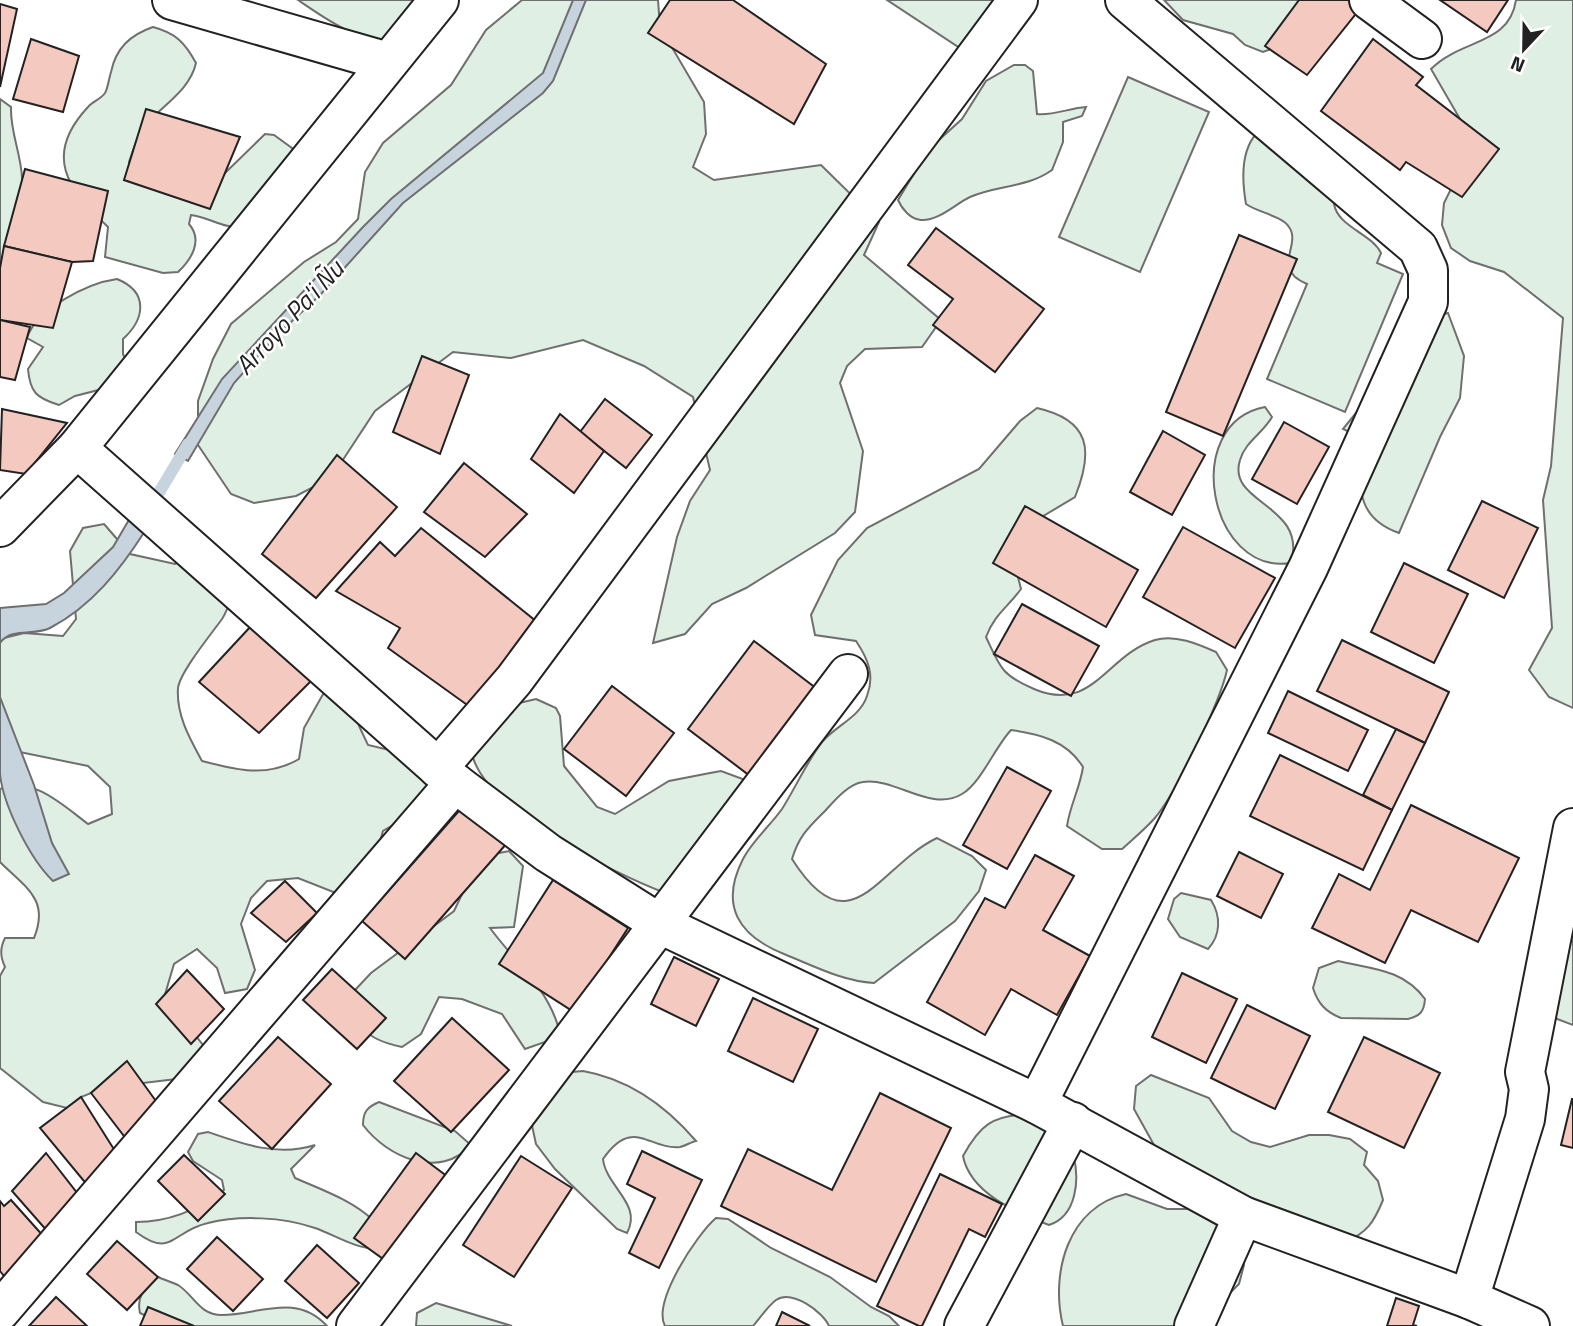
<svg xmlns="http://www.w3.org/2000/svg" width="1573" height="1326" font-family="'Titillium Web',sans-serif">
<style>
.green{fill:#e0efe3;stroke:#6f6f6f;stroke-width:2}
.water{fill:#c7d3dd;stroke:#6f6f6f;stroke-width:2}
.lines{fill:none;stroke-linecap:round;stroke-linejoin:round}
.stream{stroke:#c7d3dd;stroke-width:12}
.building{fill:#f3c9c0;stroke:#222;stroke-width:2}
.minor-casing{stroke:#222;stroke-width:42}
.major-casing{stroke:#222;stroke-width:42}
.minor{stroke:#fff;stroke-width:38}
.major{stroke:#fff;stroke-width:38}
.labels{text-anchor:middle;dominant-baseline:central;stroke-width:5;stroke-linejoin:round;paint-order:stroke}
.water-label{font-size:26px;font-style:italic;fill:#222;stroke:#fff}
</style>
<rect width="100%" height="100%" fill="#fff"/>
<g class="green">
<path d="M298,0H441L400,40C358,43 332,23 298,0Z"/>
<polygon points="522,0 658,0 660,27 704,102 706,134 693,167 714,180 821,165 879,222 864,255 941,320 922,347 865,349 847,366 840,383 863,451 855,512 835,533 746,588 712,604 685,634 653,643 677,537 690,501 710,470 693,397 644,366 583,340 511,358 453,352 375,411 331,478 296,496 254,503 231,494 198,445 198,401 213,359 231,324 304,262 336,242 358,219 365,172 383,143 451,85 486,30"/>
<polygon points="887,0 1000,0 966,52"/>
<polygon points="1164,0 1298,0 1300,8 1282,45 1263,52 1245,45 1233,34 1183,20"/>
<path d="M1516,0H1573V708L1549,697L1529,670L1552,628L1543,500L1551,466L1563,318L1504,272L1470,261L1451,248L1442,225L1444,203L1455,181L1460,119L1431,69C1462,38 1509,46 1516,0Z"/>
<path d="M153,27C176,33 185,43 196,63C190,89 166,103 148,122C138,133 134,148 129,162L146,175L224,174L265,134L274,135L296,151L243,226C224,230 210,217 191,215L189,224C203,240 192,259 178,272L163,273L105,257L108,227C67,189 43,155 88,107C92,102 101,99 105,93C108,88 109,78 111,72C116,48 130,35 153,27Z"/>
<path d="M1014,65H1025L1033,71L1037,114C1052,116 1070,108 1086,107L1082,116L1063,122V142L1052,170C1027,188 997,185 970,197C955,204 939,221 921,220C910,219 902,209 898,200L929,149L962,119L986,81Z"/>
<polygon points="1128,77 1209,112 1140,272 1059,237"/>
<path d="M0,99L11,107C10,132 21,153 22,178C23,203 14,231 9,256L0,263Z"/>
<path d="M1257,133L1335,169C1334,180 1331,194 1334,204C1338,227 1371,233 1381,253L1377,263L1403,274L1345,412L1267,379L1307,284C1270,269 1302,245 1289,227C1282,216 1257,212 1246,204C1242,181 1240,151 1257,133Z"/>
<path d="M117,279C149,292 145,319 123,339V354L130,371L118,385L75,396L59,405C36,398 30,392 28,369L43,347L27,338C36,309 88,283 117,279Z"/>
<path d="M1448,313L1464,356L1460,398L1440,437L1399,533C1351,516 1361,480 1360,437L1343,429L1369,397L1380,359L1428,318Z"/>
<path d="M1265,407L1272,417C1263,433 1245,442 1240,460C1226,504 1308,504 1291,563C1209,576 1180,423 1265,407Z"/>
<path d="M1037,408C1090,420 1094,450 1075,497L1040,518L1016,569L1021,589C1007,608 994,615 986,637C1000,667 1001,675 1034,689C1093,714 1106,655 1155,640C1175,634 1198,644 1216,652L1227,670C1220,702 1176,794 1154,819C1144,830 1133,839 1122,849H1102L1067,826C1070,805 1080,788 1083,767C1067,741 1040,734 1011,730C995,747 981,783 962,794C931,813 895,777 863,782C848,784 834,801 825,811C808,828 799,836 792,859C851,952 878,866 937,838L972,856L986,870L979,891L955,921L874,983C842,981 814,966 784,954C739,936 719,906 743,859C752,841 770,826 782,809C796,787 807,761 823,741C837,725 860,717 867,696C875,675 868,659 856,641L815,635L811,615L838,560L867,528L979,469L1020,421Z"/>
<path d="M104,524L130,554L175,564L204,548L235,588C231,598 228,610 222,619C212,633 180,672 178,688C176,715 190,739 202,761C236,770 267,778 299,759L304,728L327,687L353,692L359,726L368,745L452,765L412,814L383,831L379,845L346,897L298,878L267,881L251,898L241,924L255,970L247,989L225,993L217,968L197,949L174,964L161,1008L184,1021L203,1045L202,1067L185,1078L143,1083L123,1080L81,1097L67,1108L43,1102L0,1068V976L5,967C0,956 0,948 5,938H34C50,899 25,887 0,862V789C31,774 65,807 88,824L112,814L110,787L88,766L0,748V639L24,633L63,636L76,619L70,551L83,528Z"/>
<path d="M536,699L556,708L560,716L564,766L597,807L615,814L669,781L710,773L721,771L759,785C761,793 765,804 764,812C755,848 697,880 665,893C614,873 481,810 471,750L515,704Z"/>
<path d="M509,851L523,866L514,927L490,928C514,961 546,986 558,1026L545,1042L525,1049L502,1014L462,999L439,997L421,1034L402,1047C364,1039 354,1027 356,989L371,973L454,911L473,871L489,855Z"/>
<path d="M1181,893L1211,900C1221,916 1221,935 1208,949L1180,937L1168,919L1174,899Z"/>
<polygon points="1573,933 1573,1025 1552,1017 1561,953"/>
<path d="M1338,961C1372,969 1403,969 1425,999C1424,1012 1420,1016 1408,1019L1341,1018C1326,1012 1318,1004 1313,988L1319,968Z"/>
<path d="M583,1071C629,1079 666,1106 696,1141C691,1142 685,1146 680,1147C649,1150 633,1116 603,1159C606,1187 643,1204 627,1233L617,1229L555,1169L536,1144L531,1121L572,1072Z"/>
<path d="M1151,1075L1209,1098L1232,1131L1251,1142L1270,1147L1309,1135H1329L1350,1139L1367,1152L1364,1165L1378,1181L1383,1200C1374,1222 1367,1233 1345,1242L1164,1163L1134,1109L1136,1086Z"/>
<path d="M379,1102L455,1131L471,1145C440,1180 388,1158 363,1125C363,1112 367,1107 379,1102Z"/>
<path d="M1027,1114L1073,1154C1080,1179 1077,1216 1049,1225C1017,1213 970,1193 963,1156C980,1125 992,1116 1027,1114Z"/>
<path d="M208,1132C242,1144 278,1157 315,1145L291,1169L295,1178C322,1190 352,1200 374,1221L376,1249C354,1248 335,1235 315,1228C283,1217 240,1215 208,1223C172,1231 172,1259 136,1232V1222C169,1222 198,1210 224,1190L222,1180L193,1161L188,1152L198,1134Z"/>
<path d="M1126,1194L1167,1209H1188L1224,1229L1242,1254L1244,1265L1239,1284L1224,1299L1186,1326H1063C1050,1273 1068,1207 1126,1194Z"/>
<path d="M716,1218L728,1219L771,1248L830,1277L871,1307L889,1316L899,1326H829C823,1312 792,1289 776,1300C768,1306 760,1318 753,1326H665C652,1302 697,1234 716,1218Z"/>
<path d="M158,1277C164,1280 172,1282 178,1285C194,1295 199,1315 222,1315C258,1315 296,1292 327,1326H167L140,1313C136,1295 145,1289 158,1277Z"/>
<polygon points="436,1303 512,1326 416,1326 417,1313"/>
</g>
<g class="water">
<polygon points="573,0 586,0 553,81 543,93 403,203 321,294 276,336 234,383 188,461 175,454 222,379 363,227 391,199 543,73"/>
<path d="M130,518L145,531C120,570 92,606 50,628C35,636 11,627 0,643V608L46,604L64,593L113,547Z"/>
<path d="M0,697L34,785L52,843L69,874L53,881C30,859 3,805 0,774C0,749 0,722 0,697Z"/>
</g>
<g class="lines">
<polyline class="stream" points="151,506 188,444"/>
</g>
<g class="building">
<polygon points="670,0 733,0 826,64 794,124 648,33"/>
<polygon points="1299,0 1367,0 1307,75 1265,46"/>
<polygon points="1440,0 1508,0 1487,32"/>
<polygon points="0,4 17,9 0,87"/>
<polygon points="31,39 79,56 63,112 13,99"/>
<polygon points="1373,39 1423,77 1416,85 1499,149 1462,197 1406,162 1400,170 1321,111"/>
<polygon points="146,109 240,137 210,209 124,180"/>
<polygon points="25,169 108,191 93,261 72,262 4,246"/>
<polygon points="936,228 1044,309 995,372 933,325 953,299 908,265"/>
<polygon points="1239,235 1297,259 1223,436 1166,412"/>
<polygon points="4,246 72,262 53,328 0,320 0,268"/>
<polygon points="0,320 30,327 15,380 0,377"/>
<polygon points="422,356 469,375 440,454 393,432"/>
<polygon points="605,399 652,435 626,468 580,432"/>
<polygon points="2,409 67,423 26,474 0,470"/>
<polygon points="560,414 604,451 574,493 531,459"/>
<polygon points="1284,422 1329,447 1297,504 1252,479"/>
<polygon points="1163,431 1205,455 1172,515 1130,492"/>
<polygon points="337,455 397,507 316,598 262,554"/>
<polygon points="464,463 527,514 485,557 424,512"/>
<polygon points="1482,501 1538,528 1504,598 1448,570"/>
<polygon points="1025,506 1138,570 1106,627 993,563"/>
<polygon points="1183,527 1275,578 1235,648 1143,597"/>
<polygon points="421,528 537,622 470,707 388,648 400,628 336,591 380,542 395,556"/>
<polygon points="1404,563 1468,594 1434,663 1371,632"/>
<polygon points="1022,604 1099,646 1071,696 994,654"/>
<polygon points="252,625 312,680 259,733 199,682"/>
<polygon points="1342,640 1449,692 1425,743 1317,691"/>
<polygon points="754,641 821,692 754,779 688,729"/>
<polygon points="612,686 674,733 626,796 564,749"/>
<polygon points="1288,691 1368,730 1348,771 1268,733"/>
<polygon points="1396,729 1425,743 1392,810 1363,795"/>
<polygon points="1280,755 1392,810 1363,870 1250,816"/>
<polygon points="1007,767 1051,791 1007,869 963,845"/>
<polygon points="465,804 508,842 405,959 362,921"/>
<polygon points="1411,805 1519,858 1478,942 1411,910 1385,963 1312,928 1339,874 1370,890"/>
<polygon points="1239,852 1283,874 1261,918 1217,896"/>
<polygon points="1035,855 1074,876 1043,930 1090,956 1057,1015 1011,989 985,1035 927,1002 985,898 1005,908"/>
<polygon points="553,880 628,928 574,1012 499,964"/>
<polygon points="285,881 317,913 286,942 251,913"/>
<polygon points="674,957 719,979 696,1026 651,1004"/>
<polygon points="332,969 386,1018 357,1049 303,1000"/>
<polygon points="187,970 224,1009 191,1044 156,1004"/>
<polygon points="1182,973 1237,999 1206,1063 1152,1037"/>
<polygon points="753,998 818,1029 793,1082 728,1051"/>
<polygon points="1247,1005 1310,1036 1275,1109 1211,1078"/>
<polygon points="452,1018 509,1070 451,1132 394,1081"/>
<polygon points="278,1037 331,1084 272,1149 219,1101"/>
<polygon points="1364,1037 1440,1073 1404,1148 1328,1112"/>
<polygon points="127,1061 161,1108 127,1140 91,1093"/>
<polygon points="880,1093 951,1128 876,1282 721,1206 748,1149 832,1190"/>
<polygon points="81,1097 122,1162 93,1192 40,1128"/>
<polygon points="1572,1099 1573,1099 1573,1148 1561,1145"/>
<polygon points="642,1151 702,1180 659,1268 629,1253 655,1198 627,1184"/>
<polygon points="46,1153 81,1198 48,1232 12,1191"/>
<polygon points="416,1153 448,1177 386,1261 354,1238"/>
<polygon points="184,1155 225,1194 198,1221 158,1181"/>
<polygon points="521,1156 572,1188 514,1277 463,1245"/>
<polygon points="940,1174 1002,1204 985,1237 969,1229 922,1326 919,1326 877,1306"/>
<polygon points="11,1200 45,1238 4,1276 0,1271 0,1201 4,1206"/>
<polygon points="217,1237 263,1279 233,1311 187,1269"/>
<polygon points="117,1241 158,1277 127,1310 87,1274"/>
<polygon points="317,1245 359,1283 327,1318 285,1281"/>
<polygon points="56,1297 87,1326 29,1326"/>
<polygon points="1396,1298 1419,1306 1413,1325 1417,1326 1387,1326"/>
<polygon points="148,1307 194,1326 140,1326"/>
<polygon points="782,1312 810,1326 776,1326"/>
</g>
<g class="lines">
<defs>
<g id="minor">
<polyline points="172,0 388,62"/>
<polyline points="1369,0 1422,39"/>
<polyline points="77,448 455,783 548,853 662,925 1037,1104 1243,1216 1469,1299 1530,1326"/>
<polyline points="438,768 514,680 1018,0"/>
<polyline points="1037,1104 1308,568 1428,302 1428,270 1418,248 1125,0"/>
<polyline points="1469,1299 1525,1119 1529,1089 1525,1072 1573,828"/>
<polyline points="0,1311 455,783"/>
<polyline points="356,1326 848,674"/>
<polyline points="964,1326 1073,1122"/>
<polyline points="1194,1326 1243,1216"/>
</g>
<polyline id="major" points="0,527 77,448 439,0"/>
</defs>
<use href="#minor" class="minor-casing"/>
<use href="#major" class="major-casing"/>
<use href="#minor" class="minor"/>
<use href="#major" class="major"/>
</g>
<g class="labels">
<g class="water-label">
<text transform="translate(289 317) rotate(-47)">Arroyo Pa'i Ñu</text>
</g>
</g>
<g transform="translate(1524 49) rotate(202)" stroke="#ffffff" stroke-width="5" paint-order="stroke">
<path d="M0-5L12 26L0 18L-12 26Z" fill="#222222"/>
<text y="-10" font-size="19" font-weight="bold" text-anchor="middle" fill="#222222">N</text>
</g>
</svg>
